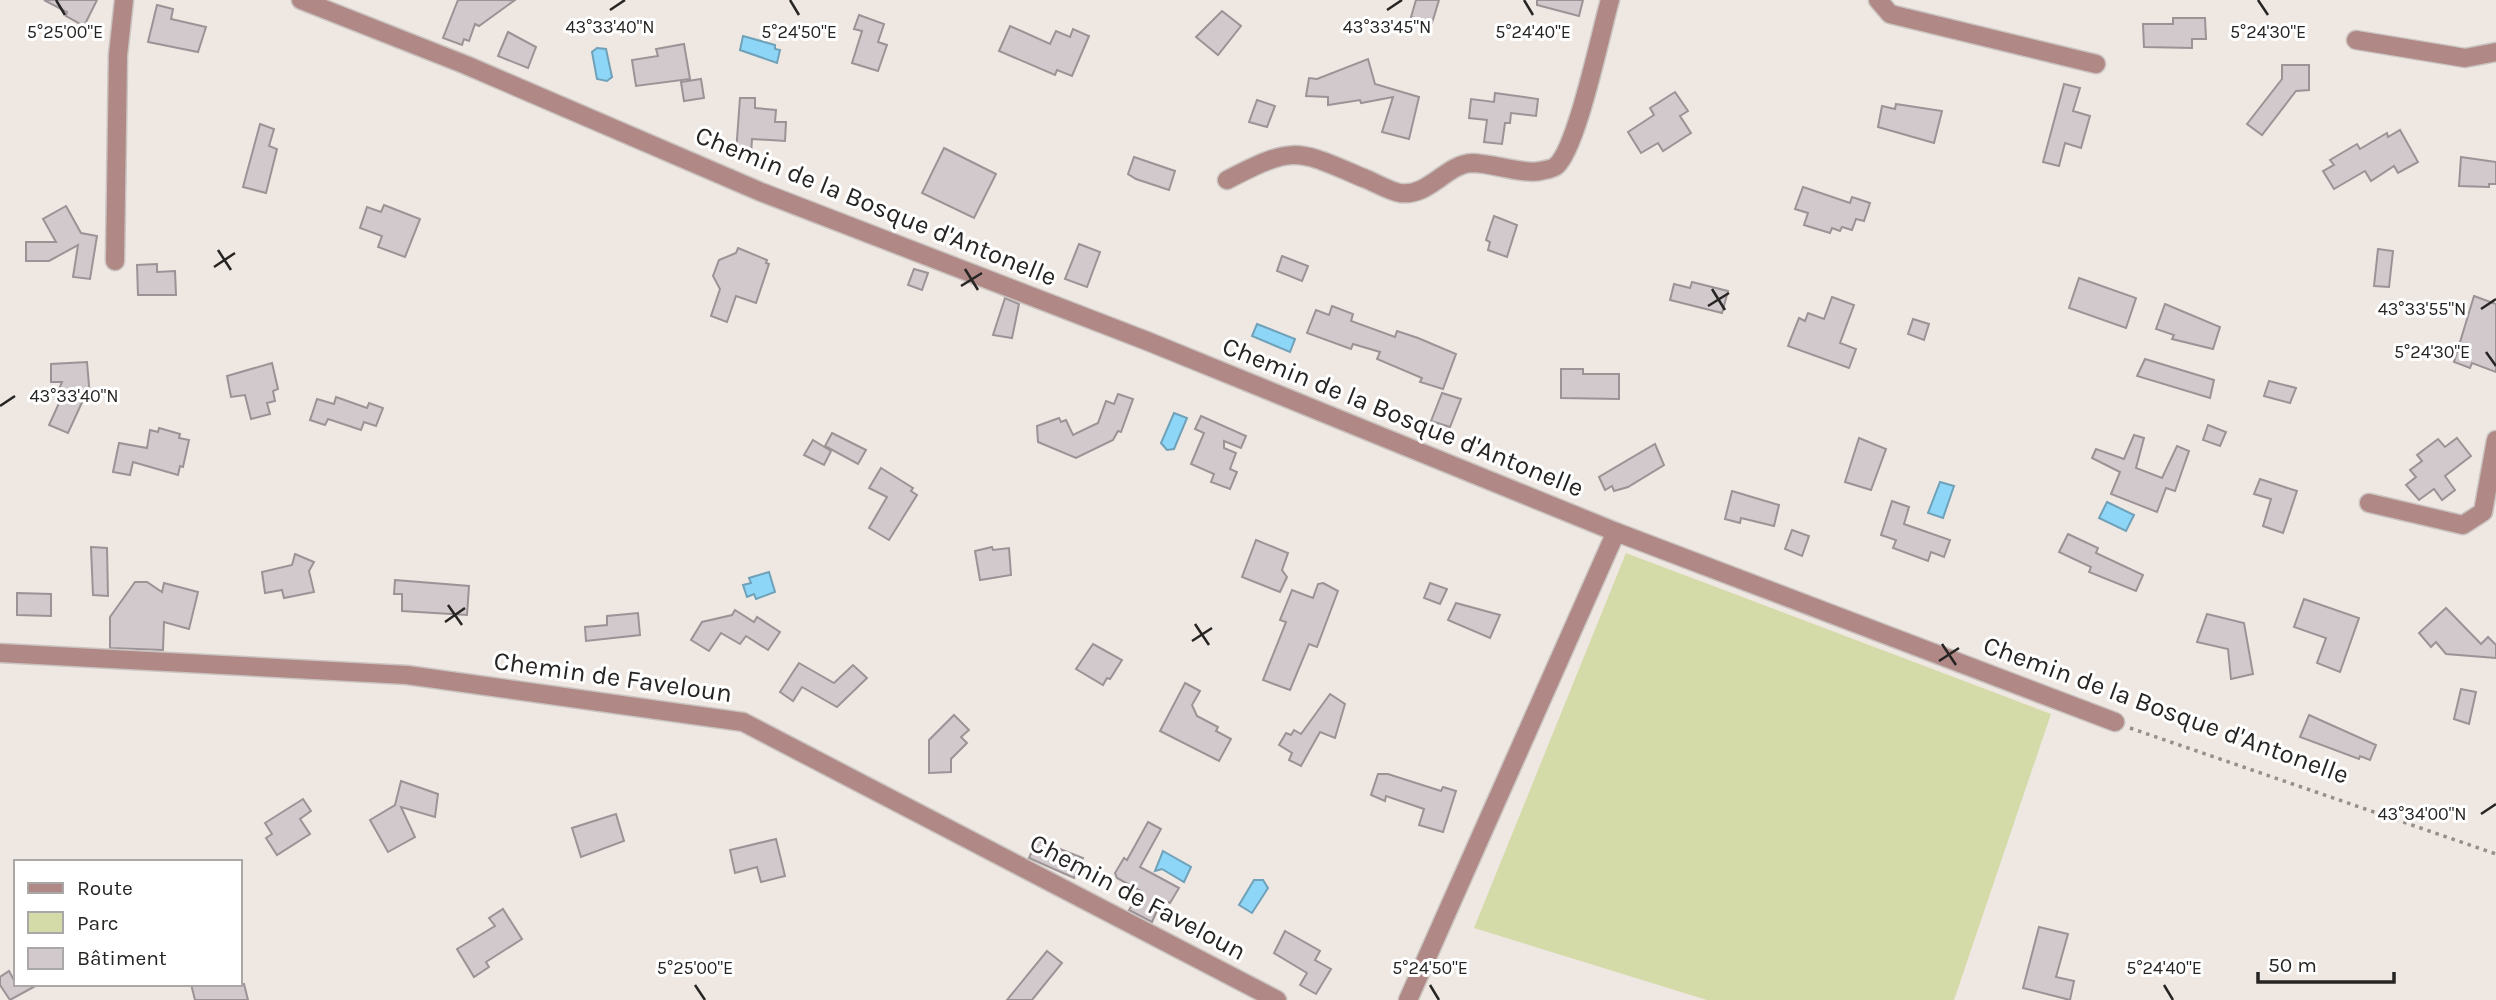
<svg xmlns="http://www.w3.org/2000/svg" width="2496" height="1000" font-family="Karla,sans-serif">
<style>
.green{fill:#d5dba8}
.water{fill:#8ed6f8;stroke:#6fa1b8;stroke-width:2}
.building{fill:#d2c9cc;stroke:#9b9396;stroke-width:2}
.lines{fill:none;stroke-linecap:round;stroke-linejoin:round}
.minor-casing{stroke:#cac4c0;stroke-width:21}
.path{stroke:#948f8b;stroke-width:3.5;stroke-dasharray:3.5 5;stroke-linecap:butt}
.minor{stroke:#b08886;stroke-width:18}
.ticks{fill:none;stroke:#272523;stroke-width:2.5}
.labels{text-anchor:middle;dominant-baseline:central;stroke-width:6;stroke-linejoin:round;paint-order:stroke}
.street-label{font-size:26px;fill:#272523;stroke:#fff}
.ticks-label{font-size:18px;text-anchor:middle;fill:#272523;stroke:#fff;stroke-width:6;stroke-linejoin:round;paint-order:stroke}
</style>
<rect width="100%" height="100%" fill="#eee7e2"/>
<polygon class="green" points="1626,553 2051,714 1954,1000 1707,1000 1474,928"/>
<g class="water">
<polygon points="743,36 775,45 775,49 780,50 777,63 740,50"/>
<polygon points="597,48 606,49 612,77 607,81 597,79 592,52"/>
<polygon points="1257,324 1295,339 1290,352 1252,336"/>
<polygon points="1174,413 1187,418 1174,449 1167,450 1161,443"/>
<polygon points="1940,482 1954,486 1943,518 1928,513"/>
<polygon points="2107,502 2134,515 2126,531 2099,518"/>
<polygon points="769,572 775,592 756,599 754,594 747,597 743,585 751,583 749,578"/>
<polygon points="1163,851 1191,867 1184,882 1162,869 1155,871"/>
<polygon points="1254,880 1263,880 1268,888 1252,913 1239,905"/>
</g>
<g class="building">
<polygon points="44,0 97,0 84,26 66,16 67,12"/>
<polygon points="458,0 515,0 479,26 475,24 469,41 464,39 462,45 443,38"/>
<polygon points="1416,0 1439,0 1432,23 1411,17"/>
<polygon points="1537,0 1583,0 1579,16 1537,5"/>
<polygon points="157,5 173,9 171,19 206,27 198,52 148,42"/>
<polygon points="1222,11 1241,26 1218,55 1196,37"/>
<polygon points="859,15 884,24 878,42 887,45 878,71 852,63 862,31 854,29"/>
<polygon points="2173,18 2205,18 2206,39 2192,39 2192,48 2144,47 2143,24 2173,24"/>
<polygon points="1010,26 1050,44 1056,31 1070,37 1073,29 1089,36 1072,76 1057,70 1055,75 999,51"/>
<polygon points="508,32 536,47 528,68 498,56"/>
<polygon points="684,44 690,79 636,86 632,60 658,56 656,49"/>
<polygon points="1368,59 1375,84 1419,97 1409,139 1382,132 1393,97 1361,103 1360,100 1328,105 1328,97 1306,96 1309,78 1317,79"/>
<polygon points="2282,65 2309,65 2309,90 2296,91 2262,135 2247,124 2282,79"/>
<polygon points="701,79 704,98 684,101 681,82"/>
<polygon points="2064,84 2080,88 2073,111 2090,116 2081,148 2065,143 2059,166 2043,162"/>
<polygon points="1675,92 1688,111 1680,116 1691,133 1663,151 1658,143 1641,153 1628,132 1654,115 1650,108"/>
<polygon points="1495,93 1538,99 1536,116 1511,113 1510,123 1505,123 1502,144 1484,142 1487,120 1469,118 1471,99 1494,102"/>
<polygon points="740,98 755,98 755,108 776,110 775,122 786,122 785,141 752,139 751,154 736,153"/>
<polygon points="1257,100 1275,106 1267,127 1249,122"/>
<polygon points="1896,104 1942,111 1934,143 1878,127 1882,106 1895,109"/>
<polygon points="260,124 274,129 269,146 277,149 266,193 243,187"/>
<polygon points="2400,130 2418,162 2398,173 2394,166 2371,181 2365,171 2334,189 2323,171 2334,165 2330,160 2357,144 2360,149 2387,133 2388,137"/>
<polygon points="944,148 996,174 974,218 922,193"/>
<polygon points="1134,157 1175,171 1169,190 1136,179 1128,174"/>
<polygon points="2461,157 2496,162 2496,184 2489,184 2489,187 2459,186"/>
<polygon points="1803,187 1850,203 1852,197 1870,203 1864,221 1856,219 1852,230 1842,227 1840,231 1832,228 1830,233 1804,225 1808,213 1795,209"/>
<polygon points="384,205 420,219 405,257 378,247 382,236 360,228 367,207 381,212"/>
<polygon points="66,206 81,233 97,236 90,279 73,277 78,245 49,261 26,261 26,242 56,242 43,219"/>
<polygon points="1494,216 1517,225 1507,257 1488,250 1490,242 1486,240"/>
<polygon points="1079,244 1100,252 1087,287 1065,279"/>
<polygon points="738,248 767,260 766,263 769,264 756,303 736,296 727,322 711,316 720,289 713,276 719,260 736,253"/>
<polygon points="2378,249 2393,251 2389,287 2374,286"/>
<polygon points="1282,256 1308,266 1302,281 1277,271"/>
<polygon points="157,264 157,272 175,271 176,295 138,295 137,265"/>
<polygon points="914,269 928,273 922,290 908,285"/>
<polygon points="2079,278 2136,298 2126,328 2069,308"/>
<polygon points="1692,282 1728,291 1722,313 1670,300 1674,284 1690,288"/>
<polygon points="2474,296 2496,304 2496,372 2472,363 2470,368 2454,362"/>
<polygon points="1832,297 1854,305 1840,343 1856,349 1849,368 1788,346 1799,318 1805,321 1808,313 1824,319"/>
<polygon points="1005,298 1019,304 1012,338 993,335"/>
<polygon points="2165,304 2220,327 2213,349 2172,339 2174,335 2156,329"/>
<polygon points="1332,306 1353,314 1351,321 1395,337 1397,331 1418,338 1456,354 1443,389 1420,382 1422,378 1377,359 1380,352 1353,344 1351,349 1307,333 1316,310 1329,315"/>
<polygon points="1913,319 1929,324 1924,340 1908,334"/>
<polygon points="2145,359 2214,380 2210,398 2137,376"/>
<polygon points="87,362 90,397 84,398 68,433 49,425 60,401 55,399 62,382 51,382 51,364"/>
<polygon points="272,363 278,389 273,391 275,401 267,403 270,414 251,419 245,395 231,397 227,376"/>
<polygon points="1561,369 1583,369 1583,374 1619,374 1619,399 1561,398"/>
<polygon points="2269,381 2296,388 2290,403 2264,396"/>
<polygon points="1442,393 1461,399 1450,427 1431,421"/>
<polygon points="1118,394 1133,399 1121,432 1118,431 1113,440 1076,458 1038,442 1037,426 1059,418 1061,422 1066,420 1073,435 1098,423 1106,401 1114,404"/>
<polygon points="336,397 367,408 369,403 383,408 376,426 364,422 361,430 328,419 325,425 310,420 317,399 334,404"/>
<polygon points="1201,416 1246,436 1241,448 1224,441 1224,448 1236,453 1230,469 1237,472 1230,489 1211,482 1214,474 1191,464 1204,433 1195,429"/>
<polygon points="2208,425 2226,432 2220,446 2203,440"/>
<polygon points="159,428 180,434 179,438 189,440 183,467 180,466 178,475 133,462 130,475 113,472 119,443 147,448 150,430 158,432"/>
<polygon points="832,433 866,450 858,464 825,446"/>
<polygon points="2134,435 2144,438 2136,468 2162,478 2177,446 2189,451 2175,491 2166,488 2157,512 2111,494 2120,472 2092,458 2096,449 2124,459"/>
<polygon points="1859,438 1886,449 1871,490 1845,482"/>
<polygon points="2457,438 2471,456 2445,476 2455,490 2442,500 2434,489 2419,500 2406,485 2416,477 2410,470 2422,461 2417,455 2438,439 2445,447"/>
<polygon points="813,440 831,451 824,465 804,455"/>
<polygon points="1655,444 1664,465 1628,487 1614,491 1612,486 1605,490 1599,477"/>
<polygon points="881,468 913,488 911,491 917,495 889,540 869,528 887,497 869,488"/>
<polygon points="2260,479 2297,491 2283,533 2263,526 2271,499 2254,494"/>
<polygon points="1732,491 1779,505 1774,526 1741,518 1740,523 1725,519"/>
<polygon points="1892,501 1909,507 1904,524 1950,540 1944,557 1931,552 1928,561 1893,548 1896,540 1881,535"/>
<polygon points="1792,530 1809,536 1802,556 1785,549"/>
<polygon points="2068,534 2098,548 2096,553 2143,575 2136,591 2089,572 2091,567 2059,552"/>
<polygon points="1256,540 1288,553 1282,570 1287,577 1280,592 1242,577"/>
<polygon points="91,547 107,548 108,596 93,595"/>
<polygon points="992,547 993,550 1009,548 1011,575 980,580 975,551"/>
<polygon points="295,554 314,562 309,571 314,592 284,598 282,590 265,593 262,572 292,565"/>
<polygon points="395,580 469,586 467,615 402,611 402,594 394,594"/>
<polygon points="135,582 147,582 162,592 164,583 198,592 189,629 164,622 163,650 110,648 110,617"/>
<polygon points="1323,583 1338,591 1317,647 1309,644 1290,690 1263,680 1286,622 1280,620 1292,590 1313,598 1318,584"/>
<polygon points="1430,583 1447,589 1440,604 1424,598"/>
<polygon points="17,593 51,594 51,616 17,615"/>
<polygon points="2304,599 2359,618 2340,672 2317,663 2326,638 2294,627"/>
<polygon points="1456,603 1500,615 1490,638 1448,620"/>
<polygon points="2446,608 2481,644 2488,637 2496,645 2496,658 2446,654 2436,642 2431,647 2419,633"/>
<polygon points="735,610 754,622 757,617 780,632 768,650 746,636 740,644 721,633 709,651 691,640 702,622 732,615"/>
<polygon points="638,613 640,635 586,641 585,627 607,625 607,616"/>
<polygon points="2207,614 2244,623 2253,674 2231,679 2228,649 2197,642"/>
<polygon points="1093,644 1122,660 1110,679 1107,678 1103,685 1076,669"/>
<polygon points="799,663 834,683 853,665 867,678 837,707 802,687 793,701 780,692"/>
<polygon points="1185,683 1200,691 1192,705 1197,716 1218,727 1216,731 1231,739 1219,761 1160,731"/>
<polygon points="2461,689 2476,692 2469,724 2454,719"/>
<polygon points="1330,694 1345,704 1335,738 1320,732 1301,766 1289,760 1292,753 1279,745 1286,733 1291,735 1294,730 1301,734"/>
<polygon points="954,715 969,730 961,737 967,743 951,759 951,772 929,773 929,740"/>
<polygon points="2309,715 2376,745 2370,760 2360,756 2359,759 2300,737"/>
<polygon points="1378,774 1388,774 1441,791 1443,787 1456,791 1443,832 1419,825 1424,809 1386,796 1385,801 1371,795"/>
<polygon points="401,781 438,794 435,817 401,807 415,837 388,852 370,820 395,805"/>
<polygon points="303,799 311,811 300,819 310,834 277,855 266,838 272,834 265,823"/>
<polygon points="616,814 624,841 581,857 572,828"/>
<polygon points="1148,822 1161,829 1140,867 1179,888 1170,903 1162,899 1152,922 1129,910 1141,891 1117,878 1115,873 1124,858 1127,860"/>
<polygon points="776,839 785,876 761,882 757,867 735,873 730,850"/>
<polygon points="1037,840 1083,858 1074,878 1029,858"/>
<polygon points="503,909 522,939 486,962 489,967 474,977 457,949 495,926 489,918"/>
<polygon points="2039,927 2068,934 2056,977 2074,981 2070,1000 2023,988"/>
<polygon points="1285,931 1320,951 1315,960 1331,969 1316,994 1300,985 1307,973 1274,953"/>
<polygon points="1047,951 1062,963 1032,1000 1007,1000"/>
<polygon points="9,971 16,984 39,984 10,1000 0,985 0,977"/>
<polygon points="191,984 244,984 248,1000 195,1000"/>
</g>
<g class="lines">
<defs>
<g id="minor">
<polyline points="301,0 466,65 761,192 1147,341 1616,532 2115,722"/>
<polyline points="1878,0 1890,14 2096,64"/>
<polyline points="2356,40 2465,58 2496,52"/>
<path d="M1227,180C1296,144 1297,150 1366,179C1376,183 1389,191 1400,193C1429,197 1446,164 1472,163C1492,163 1524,175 1540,171C1544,170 1553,169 1556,166C1577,149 1601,31 1610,0"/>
<polyline points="115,261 118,55 124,0"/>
<polyline points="2369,503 2463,525 2483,512 2496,440"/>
<polyline points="0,653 407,675 743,722 1277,1000"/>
<polyline points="1408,1000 1616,532"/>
</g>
</defs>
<use href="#minor" class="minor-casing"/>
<polyline class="path" points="2130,728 2496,854"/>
<use href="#minor" class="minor"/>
</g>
<path class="ticks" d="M56,0L65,15M790,0L799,15M1524,0L1533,15M2258,0L2268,15M610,10L625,0M1387,10L1402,0M218,250L231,270M214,267L235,253M965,269L978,290M961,286L982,273M1712,289L1725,310M1708,306L1729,293M2481,309L2496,299M2486,352L2496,366M0,406L15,396M448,605L462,625M445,622L465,608M1195,624L1209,645M1192,641L1212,628M1942,644L1956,665M1939,661L1959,648M2481,814L2496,804M695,985L705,1000M1430,985L1439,1000M2164,985L2173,1000"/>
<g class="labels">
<g class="street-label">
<text transform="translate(876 206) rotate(22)">Chemin de la Bosque d'Antonelle</text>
<text transform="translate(1403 417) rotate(22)">Chemin de la Bosque d'Antonelle</text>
<text transform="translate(613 677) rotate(8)">Chemin de Faveloun</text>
<text transform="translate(2166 710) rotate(20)">Chemin de la Bosque d'Antonelle</text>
<text transform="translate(1138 897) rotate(28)">Chemin de Faveloun</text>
</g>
</g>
<g class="ticks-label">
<text x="1387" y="33">43°33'45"N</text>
<text x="610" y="33">43°33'40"N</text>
<text x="65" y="38">5°25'00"E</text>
<text x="799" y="38">5°24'50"E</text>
<text x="1533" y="38">5°24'40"E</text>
<text x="2268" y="38">5°24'30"E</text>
<text x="2422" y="315">43°33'55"N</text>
<text x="2432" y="358">5°24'30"E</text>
<text x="74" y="402">43°33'40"N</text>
<text x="2422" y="820">43°34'00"N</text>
<text x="695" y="974">5°25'00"E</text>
<text x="1430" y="974">5°24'50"E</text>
<text x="2164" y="974">5°24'40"E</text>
</g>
<rect x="14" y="860" width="228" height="126" fill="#ffffff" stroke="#a9a8a7" stroke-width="2"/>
<rect x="28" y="883" width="35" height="10" fill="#b08886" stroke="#a9a8a7" stroke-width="2"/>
<text x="77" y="895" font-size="21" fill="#272523">Route</text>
<rect x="28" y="912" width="35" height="21" fill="#d5dba8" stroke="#a9a8a7" stroke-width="2"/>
<text x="77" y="930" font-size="21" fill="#272523">Parc</text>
<rect x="28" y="948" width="35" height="21" fill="#d2c9cc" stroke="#a9a8a7" stroke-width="2"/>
<text x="77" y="965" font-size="21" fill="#272523">Bâtiment</text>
<path d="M2258 972v10h136v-10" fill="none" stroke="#272523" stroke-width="3.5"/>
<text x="2268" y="972" font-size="21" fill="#272523" stroke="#ffffff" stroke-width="5" paint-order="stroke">50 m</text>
</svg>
